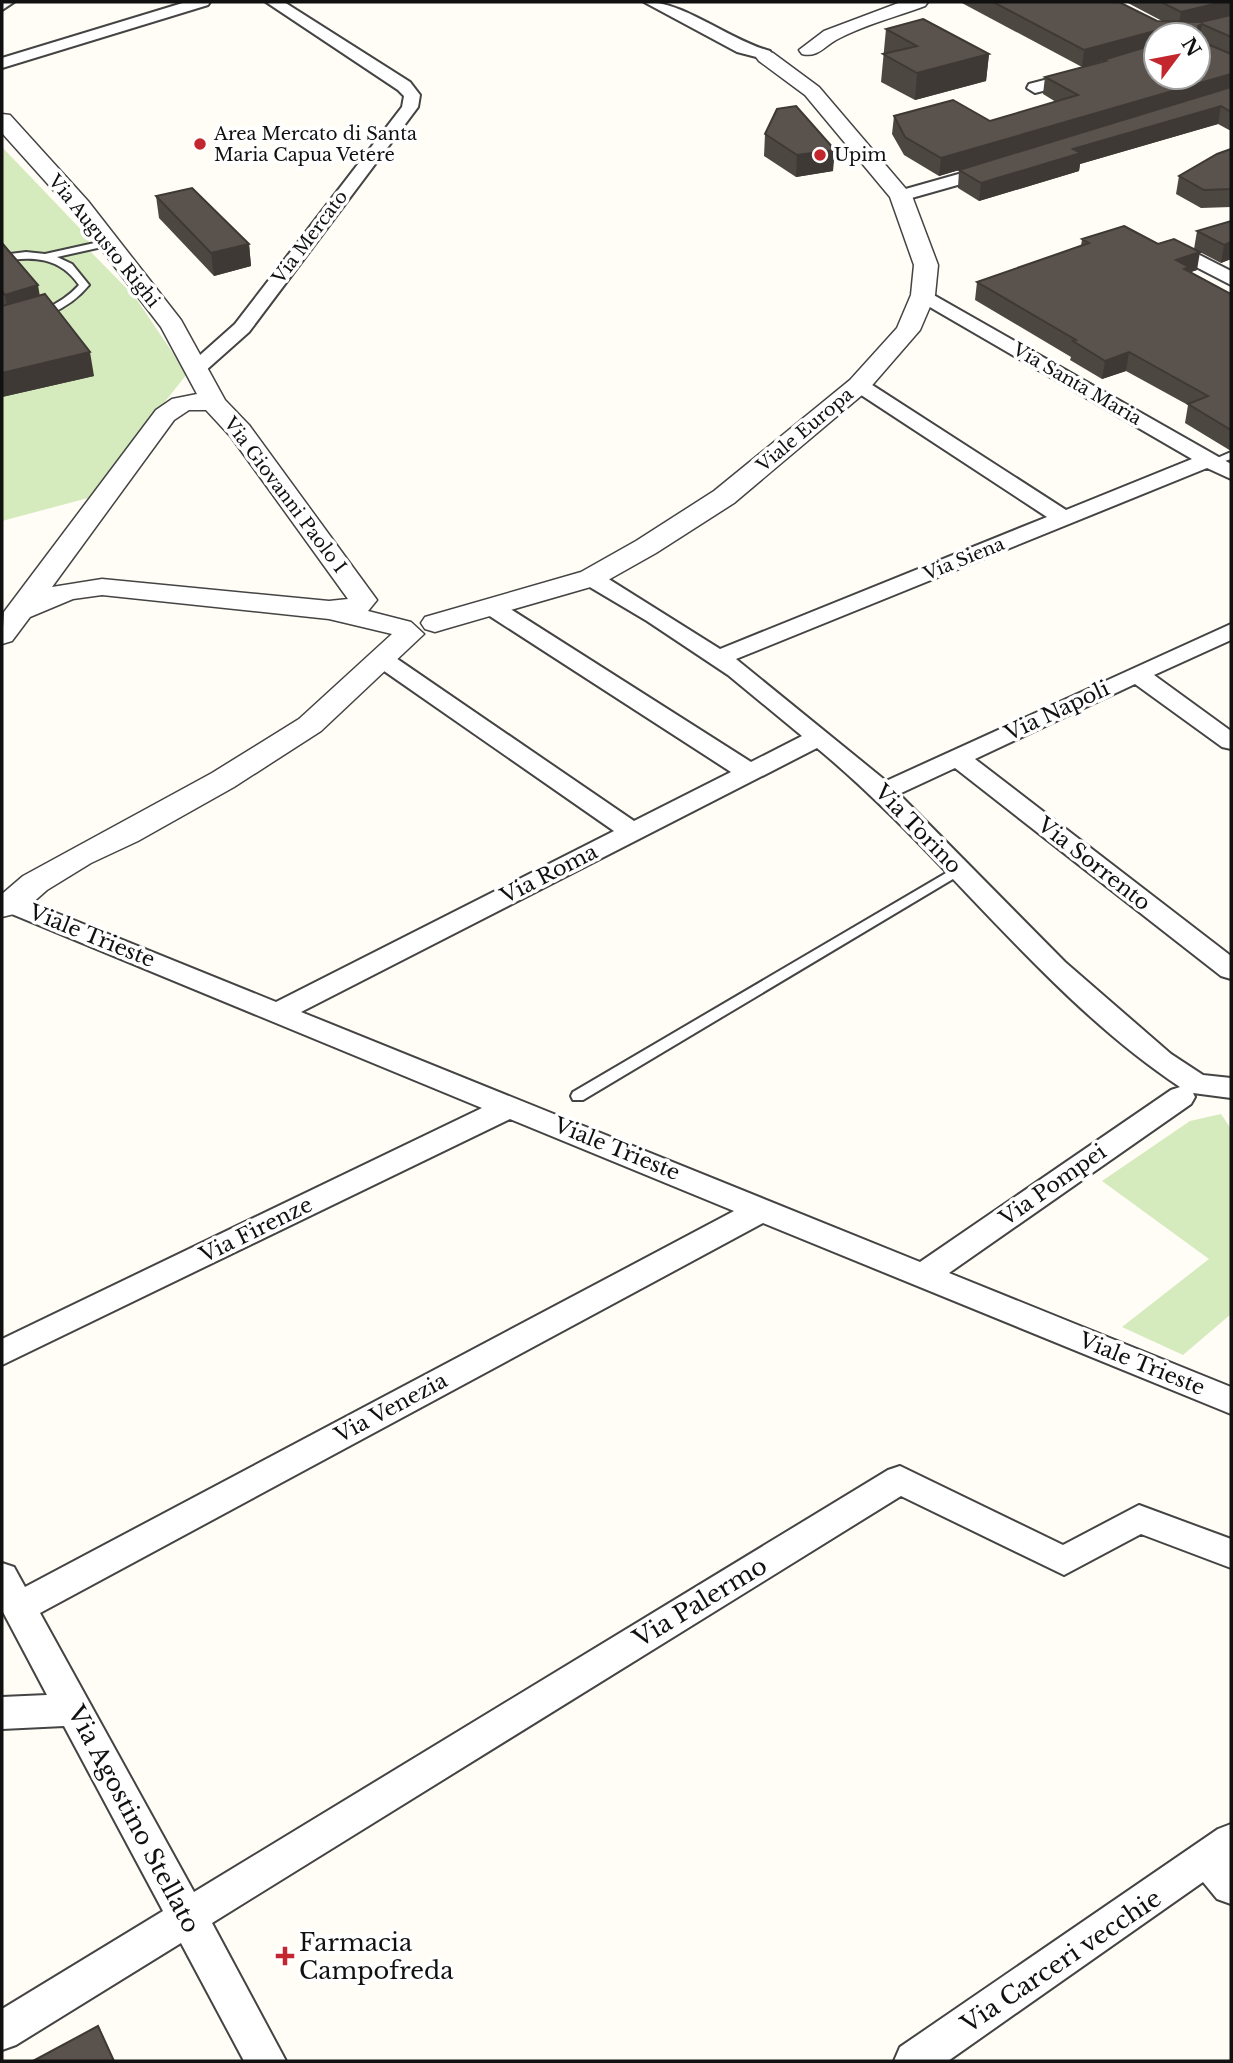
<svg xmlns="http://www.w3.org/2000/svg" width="1233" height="2063" font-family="'Libre Baskerville',serif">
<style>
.green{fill:#d5ebbd}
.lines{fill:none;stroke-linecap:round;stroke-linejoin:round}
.service-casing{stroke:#444;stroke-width:4}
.minor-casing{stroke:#444;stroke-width:4}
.tertiary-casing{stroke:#444;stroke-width:3}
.service{fill:#fff;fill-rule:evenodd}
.minor{fill:#fff;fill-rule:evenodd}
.tertiary{fill:#fff;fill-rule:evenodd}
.wall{fill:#4d4742;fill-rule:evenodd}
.shaded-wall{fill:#3f3936}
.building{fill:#5a524d;stroke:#3f3936;stroke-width:2}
.poi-dot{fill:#c4262e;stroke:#fff;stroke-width:2.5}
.labels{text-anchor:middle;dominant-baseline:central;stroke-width:7;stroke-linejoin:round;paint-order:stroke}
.far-poi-label{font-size:18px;fill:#111;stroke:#fff;text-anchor:start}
.far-street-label{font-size:18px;fill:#111;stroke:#fff}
.street-label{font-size:21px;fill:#111;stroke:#fff}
.near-street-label{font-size:24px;fill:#111;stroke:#fff}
.near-poi-label{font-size:24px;fill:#111;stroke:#fff;text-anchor:start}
</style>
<rect width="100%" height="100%" fill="#fffdf5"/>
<g class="green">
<polygon points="2,147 90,239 85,246 135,297 187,374 88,498 2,521"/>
<polygon points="1221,1114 1231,1129 1231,1314 1183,1355 1122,1327 1209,1259 1102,1181 1190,1121"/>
</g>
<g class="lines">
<defs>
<g id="service">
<path d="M108,240L111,241V245L57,257L72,264L89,285C67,312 35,321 2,328V322C31,316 59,307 79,285C60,257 33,256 2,261V255L26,252L45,254Z"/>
<polygon points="1231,452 1231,459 1213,465 1208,462"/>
<polygon points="958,866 965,870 963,873 583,1100 573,1100 571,1096 573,1092"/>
</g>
<g id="minor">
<polygon points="2,2 14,2 2,10"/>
<polygon points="186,2 210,2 208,5 2,68 2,58"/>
<polygon points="266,2 284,2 410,82 420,95 418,107 249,332 204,372 190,372 187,368 190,364 235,324 402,107 404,96 398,90"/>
<path d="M644,2C682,0 729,40 770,51L772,54L764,59L737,52Z"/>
<polygon points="1079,71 1087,76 1085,80 1035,93 1027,88 1029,84"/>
<polygon points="994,164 1000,165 1003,169 1000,173 901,201 892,196 895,192"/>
<polygon points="1176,243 1231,271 1231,285 1169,253 1167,249 1169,245"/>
<path d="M923,289L1231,464V479L1207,468L736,659L886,781L1231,624V640L1154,675L1231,731V749L1222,747L1135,684L975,759L1231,956V979L1221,976L955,768L899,794L1065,962L1171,1054L1203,1075L1231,1078V1098L1193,1093L1195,1097L1191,1104L949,1273L1231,1387V1414L763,1223L40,1613L194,1892L888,1470L900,1466L1063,1545L1139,1505L1231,1539V1568L1141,1534L1064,1575L901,1496L212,1923L286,2061H244L181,1943L16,2045L2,2050V2009L163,1911L64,1726L2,1729V1697L47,1695L2,1610V1563L14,1567L25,1587L734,1211L510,1119L2,1365V1339L482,1108L2,910V898L10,895L19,898L276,1002L614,831L374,664L370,659L374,654H390L634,821L731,772L485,613L482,608L485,603H501L751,762L802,736L728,675L647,621L583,583L580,578L583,573H599L720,649L1047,517L852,389L849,385L852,381H866L1066,510L1192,459L916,299L913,295L916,291ZM817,748C943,852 1043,996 1180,1087L1171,1090L920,1262L301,1012Z"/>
<polygon points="1231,1824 1231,1904 1217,1899 1203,1882 948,2061 894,2061 900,2047 1218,1829"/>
</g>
<g id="tertiary">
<path d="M901,2H928L925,6C896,17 863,25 836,40C824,47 817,58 802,54L799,50L824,31Z"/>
<polygon points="766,51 773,53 819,87 912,196 938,265 935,295 920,330 868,390 734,503 656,553 601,584 445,629 435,632 425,629 421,623 425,617 581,572 636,541 714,491 850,380 897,328 911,295 914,265 890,197 805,95 759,61 756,57 759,53"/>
<path d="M2,114L10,115L88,201L181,320L225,400L249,425L377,600L368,611L411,622L424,634L321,731L234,787L138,841L91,863L47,890L22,912L2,917V894L23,876L212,773L299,719L392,634L329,619L102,595L73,599L30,617L12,641L2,644L4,612L156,410L172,399L197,394L161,327L72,211L2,133ZM189,410H206L231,437L348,599L329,601L102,579L52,587L174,420Z"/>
</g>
</defs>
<use href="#service" class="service-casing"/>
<use href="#minor" class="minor-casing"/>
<use href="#tertiary" class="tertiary-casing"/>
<use href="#service" class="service"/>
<use href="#minor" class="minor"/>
<use href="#tertiary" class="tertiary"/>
</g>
<g class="wall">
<path d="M960,2H1119L1157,21L1164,22L1126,2H1231V131L1218,124L1080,164L1079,171L979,201L958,188L959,170L939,176L904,155L892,134L894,116L990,121L1056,102L1043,94L1045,77L1103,62V61L1082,67ZM1156,35H1198L1156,77Z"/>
<polygon points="886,29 989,54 986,81 915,100 881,82"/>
<polygon points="765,134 833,171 796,177 764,156"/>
<polygon points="1231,149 1231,207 1201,208 1176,194 1179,176"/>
<polygon points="156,196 249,244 251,266 214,276 159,218"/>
<polygon points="1231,221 1231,259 1221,263 1194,249 1197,231"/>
<polygon points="1082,239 1197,270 1191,272 1231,294 1231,451 1185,423 1188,405 1126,371 1102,379 1070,360 1071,357 975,300 977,282 1081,246"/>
<polygon points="2,243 40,296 94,376 2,397"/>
</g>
<g class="shaded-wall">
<polygon points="1222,2 1231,2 1230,15 1178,29 1181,12"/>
<polygon points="1202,24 1199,41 1198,41 1198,26"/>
<polygon points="1158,30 1157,35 1156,35 1155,46 1082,67 1084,50"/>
<polygon points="989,54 986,81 915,100 917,73"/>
<polygon points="1231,74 1230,90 939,176 941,158"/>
<polygon points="1221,106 1218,124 1080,164 1079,171 979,201 981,183 1073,149"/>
<polygon points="835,150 833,171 796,177 797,155"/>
<polygon points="1231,242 1231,259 1221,263 1224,245"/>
<polygon points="249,244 251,266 214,276 211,253"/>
<polygon points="1200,252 1197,270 1188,273 1176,260"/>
<polygon points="38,285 42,308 9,318 5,295"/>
<polygon points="90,352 94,376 2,397 2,373"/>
<polygon points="1129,352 1126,371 1102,379 1105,361"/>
</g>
<g class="building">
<polygon points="993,2 1119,2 1157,21 1201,22 1231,15 1231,37 1202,24 1198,26 1198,40 1231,54 1231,74 941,158 905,137 894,116 953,100 990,121 1078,95 1045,77 1106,61 1103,60 1156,44 1156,77 1198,77 1198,35 1161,35 1161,32 1158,30 1084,50"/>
<polygon points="1161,2 1222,2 1181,12"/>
<polygon points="923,19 989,54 917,73 883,54 917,46 886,29"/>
<polygon points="1231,87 1231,112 1221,106 1073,149 1081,153 981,183 959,170"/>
<polygon points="796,106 835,150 797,155 765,134 777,109"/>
<polygon points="1231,149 1231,189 1204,190 1179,176 1217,154"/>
<polygon points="192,188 249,244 211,253 156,196"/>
<polygon points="1231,221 1231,242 1224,245 1197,231"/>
<polygon points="1124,226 1158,244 1174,239 1200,252 1176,260 1189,267 1184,269 1231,294 1231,430 1188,404 1208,396 1129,352 1105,361 1073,341 1076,340 977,282 1089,243 1082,239"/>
<polygon points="2,243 38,285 5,295 2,291"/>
<polygon points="45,294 90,352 2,373 2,306"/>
<polygon points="98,2026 114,2061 33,2061"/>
</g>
<g class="poi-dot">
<circle cx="200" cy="144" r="7"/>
<circle cx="820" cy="155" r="7"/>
<path d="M281.5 1945.5h7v7h7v7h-7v7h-7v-7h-7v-7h7z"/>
</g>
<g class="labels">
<g class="far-poi-label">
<text x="214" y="134">Area Mercato di Santa<tspan x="214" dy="21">Maria Capua Vetere</tspan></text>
<text x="834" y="155">Upim</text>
</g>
<g class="far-street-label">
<text transform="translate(310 237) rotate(-53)">Via Mercato</text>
<text transform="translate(104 241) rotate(51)">Via Augusto Righi</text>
<text transform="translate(1077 384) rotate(30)">Via Santa Maria</text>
<text transform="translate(805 430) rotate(-40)">Viale Europa</text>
<text transform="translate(285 495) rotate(53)">Via Giovanni Paolo I</text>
<text transform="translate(964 559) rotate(-22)">Via Siena</text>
</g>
<g class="street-label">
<text transform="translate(1057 711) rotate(-25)">Via Napoli</text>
<text transform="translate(918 829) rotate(46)">Via Torino</text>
<text transform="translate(1094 864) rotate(38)">Via Sorrento</text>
<text transform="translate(549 874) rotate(-27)">Via Roma</text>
<text transform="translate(92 936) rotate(22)">Viale Trieste</text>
<text transform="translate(617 1149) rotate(22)">Viale Trieste</text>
<text transform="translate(1053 1185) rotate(-35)">Via Pompei</text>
<text transform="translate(256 1230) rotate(-26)">Via Firenze</text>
<text transform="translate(1142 1364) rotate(22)">Viale Trieste</text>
<text transform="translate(391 1408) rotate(-28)">Via Venezia</text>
</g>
<g class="near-street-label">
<text transform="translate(700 1602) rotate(-31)">Via Palermo</text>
<text transform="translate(134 1819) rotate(62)">Via Agostino Stellato</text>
<text transform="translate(1061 1961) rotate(-34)">Via Carceri vecchie</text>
</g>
<g class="near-poi-label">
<text x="299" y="1942">Farmacia<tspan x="299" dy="28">Campofreda</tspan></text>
</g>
</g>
<rect width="1233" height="2063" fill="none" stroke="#111111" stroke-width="7"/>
<g transform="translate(1177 56) rotate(58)"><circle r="33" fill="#ffffff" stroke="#a0a0a0" stroke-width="2"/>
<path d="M0-5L12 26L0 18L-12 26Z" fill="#c4262e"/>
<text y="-10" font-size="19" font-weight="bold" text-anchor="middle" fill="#111111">N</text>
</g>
</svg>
